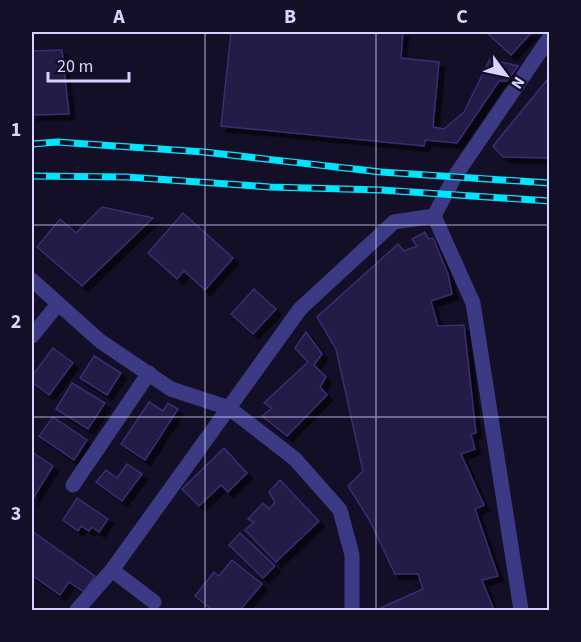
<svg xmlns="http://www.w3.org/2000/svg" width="581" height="642" font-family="'Source Sans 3',sans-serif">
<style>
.building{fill:#241b47;stroke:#3b2d73;stroke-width:1.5;filter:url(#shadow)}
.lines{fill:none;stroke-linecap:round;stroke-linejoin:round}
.street{stroke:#3d3a85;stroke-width:15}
.rail-casing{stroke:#00e5ff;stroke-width:7}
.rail{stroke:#130f26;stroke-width:4.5;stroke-dasharray:14;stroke-linecap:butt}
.grid{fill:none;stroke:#d9d4ff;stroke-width:1.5;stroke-opacity:0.55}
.neatline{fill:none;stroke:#d9d4ff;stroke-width:2}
.grid-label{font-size:20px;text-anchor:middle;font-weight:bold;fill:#d9d4ff}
</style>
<defs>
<filter id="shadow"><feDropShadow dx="5.5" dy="5.5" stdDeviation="0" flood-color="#0009"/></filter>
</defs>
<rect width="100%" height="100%" fill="#130f26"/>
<g class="building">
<polygon points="231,32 403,32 401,58 439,62 433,127 444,129 464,112 490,59 518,66 507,81 499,81 457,143 425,140 424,146 221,126"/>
<polygon points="486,32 532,32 511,55"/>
<polygon points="62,50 69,114 32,115 32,51"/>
<polygon points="547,80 550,82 550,158 503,157 493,146"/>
<polygon points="102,207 153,218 82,286 37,247 60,219 76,233"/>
<polygon points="183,213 233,258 205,290 184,271 177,279 148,253"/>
<polygon points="425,232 428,239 433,238 448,274 452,294 431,301 438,326 464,325 476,433 471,434 475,449 461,454 484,505 475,509 498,576 482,580 494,610 376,610 423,589 418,574 395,574 370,521 348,486 363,471 336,349 317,317 398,244 404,251 417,246 412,239"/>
<polygon points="254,289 276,309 253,334 231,314"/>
<polygon points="306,332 322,354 314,365 326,377 320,387 327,395 287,436 262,416 272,408 264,403 308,362 295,348"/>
<polygon points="53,348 73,363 49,395 32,382 32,376"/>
<polygon points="94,356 121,373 107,395 80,378"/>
<polygon points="72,383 105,403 88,429 56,409"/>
<polygon points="149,402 163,411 168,403 178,409 145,460 121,444"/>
<polygon points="53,417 87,440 74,460 39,436"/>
<polygon points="224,448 247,473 228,492 221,485 199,506 182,489"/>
<polygon points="32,452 53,466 32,500"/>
<polygon points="127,464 142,474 122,501 96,482 106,470 117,478"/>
<polygon points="280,480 319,521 276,562 245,530 254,522 248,519 263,503 269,509 275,502 269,492"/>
<polygon points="77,498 108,519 99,532 92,527 89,531 81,526 78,531 63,520"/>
<polygon points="32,531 95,576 84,592 69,582 60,595 32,575"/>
<polygon points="240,533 275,566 263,578 229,545"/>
<polygon points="232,560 262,584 240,610 212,610 195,596 214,572 219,576"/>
</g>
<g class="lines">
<g class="street">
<polyline points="434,216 473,303 521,610"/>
<polyline points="434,216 455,176 550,37"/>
<polyline points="32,280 100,341 171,389 229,408 295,459 340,510 352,555 352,610"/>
<polyline points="32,336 58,304"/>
<polyline points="73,485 149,373"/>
<polyline points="112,570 154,602"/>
<polyline points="77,610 112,570 300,309 394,222 434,216"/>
</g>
<defs>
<g id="rail">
<polyline points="32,144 57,142 204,152 381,172 550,183"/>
<polyline points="32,176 127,177 270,187 381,190 550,201"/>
</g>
</defs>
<use href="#rail" class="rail-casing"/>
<use href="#rail" class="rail"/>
</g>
<path class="grid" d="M205,32V610M376,32V610M32,225H550M32,417H550"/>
<rect width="581" height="642" fill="none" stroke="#130f26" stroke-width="66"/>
<g transform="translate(506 75) rotate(123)" stroke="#130f26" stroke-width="4.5" paint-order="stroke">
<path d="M0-4.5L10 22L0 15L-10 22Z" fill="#d9d4ff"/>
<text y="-9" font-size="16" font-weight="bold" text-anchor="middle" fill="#d9d4ff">N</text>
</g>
<path d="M48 72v9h81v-9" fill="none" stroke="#d9d4ff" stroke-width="3"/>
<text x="57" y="72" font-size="18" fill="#d9d4ff" stroke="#130f26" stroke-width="4.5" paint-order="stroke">20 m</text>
<rect x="33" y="33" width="515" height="576" class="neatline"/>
<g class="grid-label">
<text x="119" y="23">A</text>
<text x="290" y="23">B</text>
<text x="462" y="23">C</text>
<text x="16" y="136">1</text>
<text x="16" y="328">2</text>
<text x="16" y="520">3</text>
</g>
</svg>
